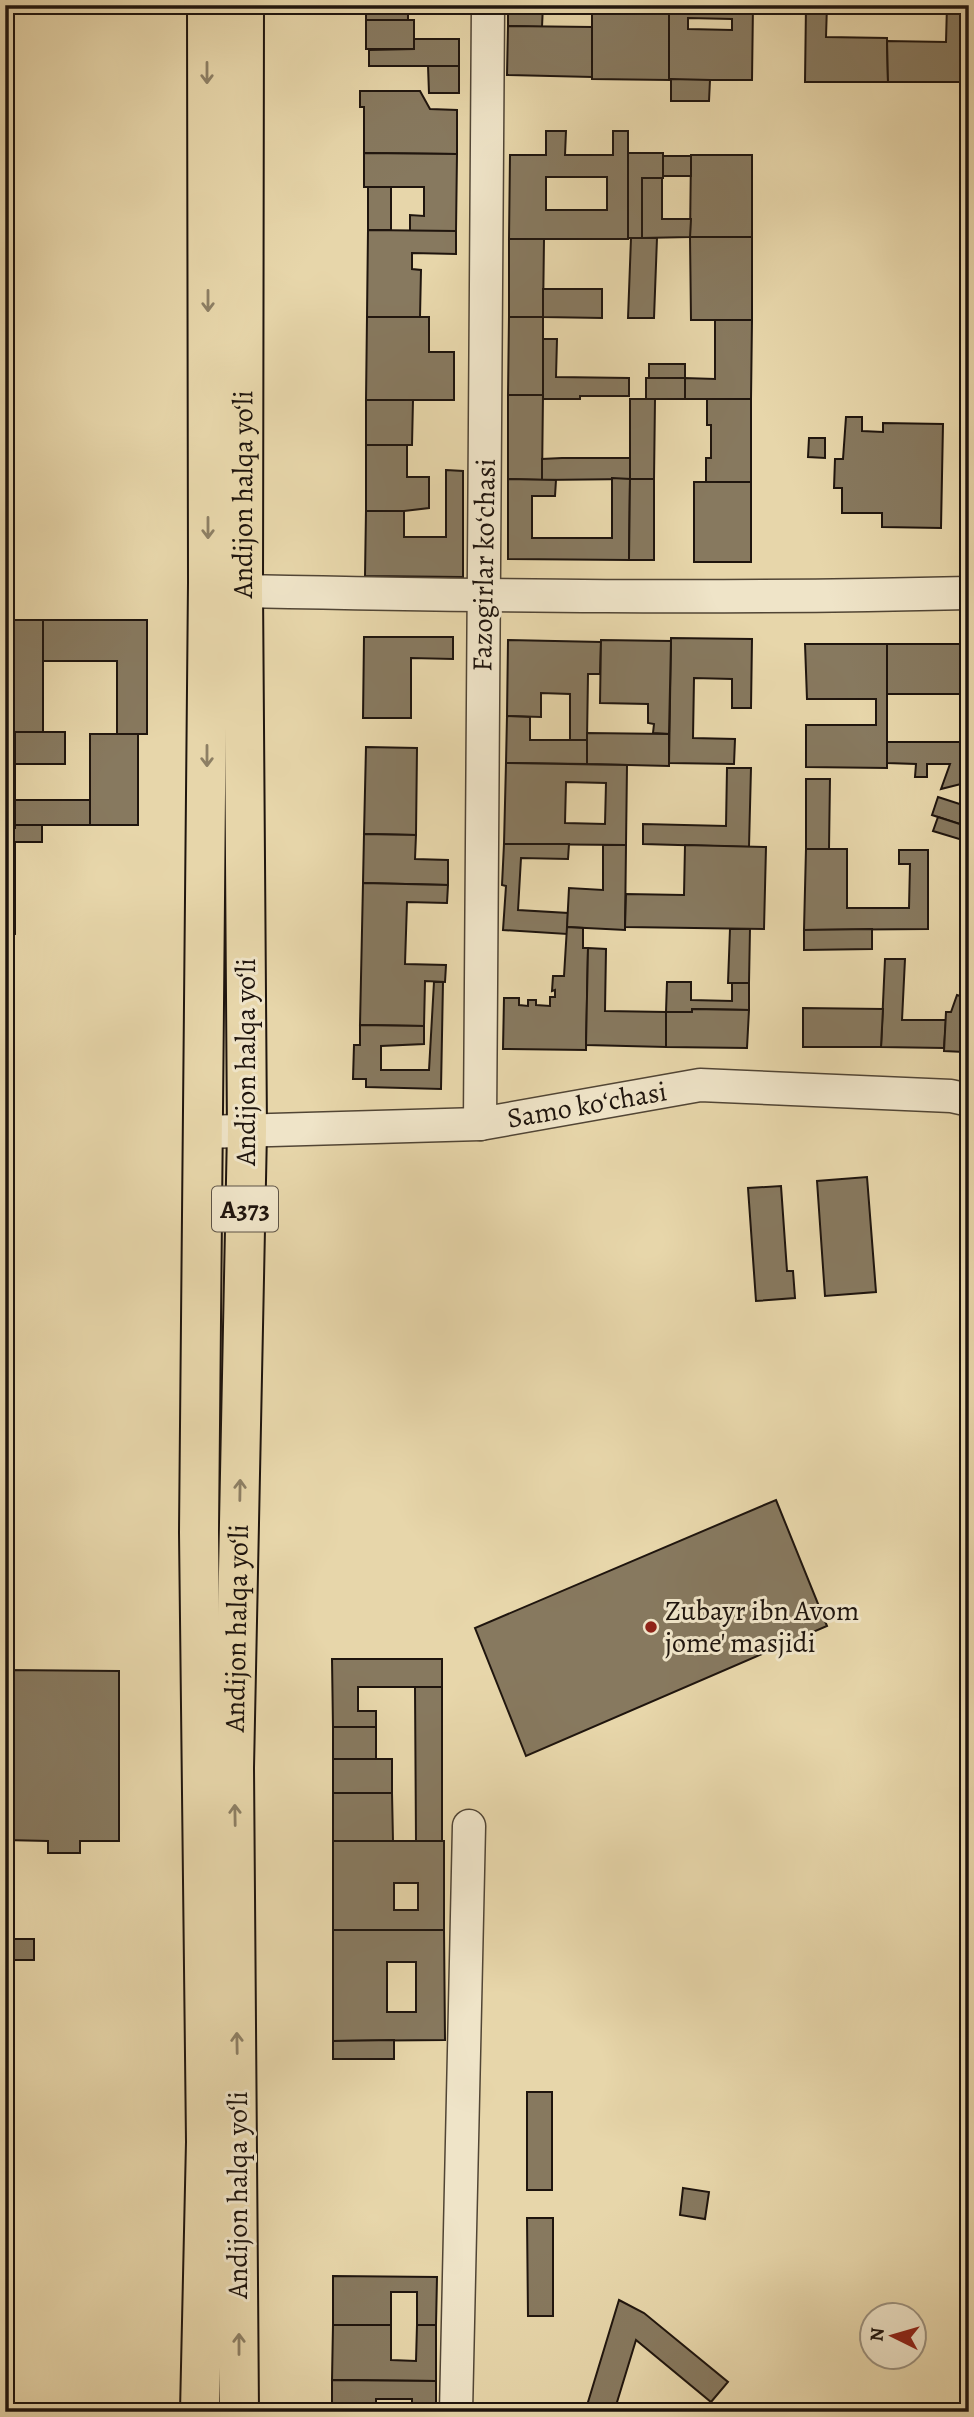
<svg xmlns="http://www.w3.org/2000/svg" width="974" height="2417" font-family="Alegreya,serif">
<style>
.green{fill:#c5b58f;stroke:#72654e;stroke-width:2}
.building{fill:#87795f;stroke:#1f150e;stroke-width:2;fill-rule:evenodd}
.lines{fill:none;stroke-linecap:round;stroke-linejoin:round}
.minor-casing{stroke:#514535;stroke-width:35}
.highway-casing{stroke:#1f150e;stroke-width:42}
.minor{stroke:#efe4c8;stroke-width:32}
.highway{stroke:#e7d6aa;stroke-width:38}
.oneway{stroke:#8d7f64}
.poi-dot{fill:#8f2418;stroke:#efe4c8;stroke-width:2.5}
.labels{text-anchor:middle;dominant-baseline:central;stroke-width:6;stroke-linejoin:round;paint-order:stroke}
.shield{fill:#efe4c8;stroke:#5d5346;stroke-width:2}
.shield-label{font-size:26px;font-weight:bold;fill:#1f150e}
.street-label{font-size:28px;fill:#1f150e;stroke:#efe4c8}
.poi-label{font-size:28px;fill:#1f150e;stroke:#efe4c8;text-anchor:start}
</style>
<rect width="100%" height="100%" fill="#e7d6aa"/>
<filter id="stains"><feTurbulence type="fractalNoise" baseFrequency=".00286" numOctaves="4"/><feColorMatrix values="0 0 0 0 .2 0 0 0 0 .09 0 0 0 0 .02 0 0 0 .5 -.17"/></filter>
<radialGradient id="worn" r=".72"><stop offset=".6" stop-color="#630" stop-opacity="0"/><stop offset="1" stop-color="#630" stop-opacity=".3"/></radialGradient>
<polygon class="green" points="969,423 969,540 965,539"/>
<g class="building">
<rect x="366" y="5" width="42" height="15"/>
<polygon points="508,5 543,5 542,27 508,26"/>
<polygon points="633,5 669,5 669,80 592,79 592,11 633,12"/>
<path d="M669,5H753L752,80H669ZM688,18L732,19V30L688,29Z"/>
<polygon points="806,5 827,5 826,37 887,38 888,82 805,82"/>
<polygon points="947,5 969,5 968,82 888,82 887,41 946,42"/>
<polygon points="969,5 969,82 968,82"/>
<rect x="366" y="20" width="48" height="29"/>
<polygon points="508,26 592,27 592,77 507,75"/>
<polygon points="414,39 459,39 459,66 369,66 369,50 414,49"/>
<polygon points="428,66 459,66 459,93 429,93"/>
<polygon points="671,79 710,80 709,101 671,101"/>
<polygon points="360,91 420,91 430,109 457,110 457,154 364,153 364,107 360,107"/>
<path d="M546,131H566L565,155H613V131H628V239H509L510,155H546ZM546,177H607V210H546Z"/>
<polygon points="364,153 457,154 456,231 410,231 410,215 424,216 424,187 364,187"/>
<polygon points="628,153 663,153 663,178 642,178 642,238 628,238"/>
<polygon points="691,155 752,155 752,237 690,237"/>
<rect x="663" y="156" width="28" height="20"/>
<polygon points="642,178 662,178 662,219 691,219 690,237 642,238"/>
<rect x="368" y="187" width="23" height="43"/>
<polygon points="368,230 456,231 456,254 412,253 412,269 421,270 420,317 367,317"/>
<polygon points="690,237 752,237 752,320 691,320"/>
<polygon points="631,238 657,238 654,318 628,318"/>
<polygon points="509,239 544,239 543,317 509,317"/>
<polygon points="543,289 602,289 602,318 543,317"/>
<polygon points="367,317 429,317 429,352 454,352 454,400 366,400"/>
<polygon points="509,317 543,317 543,395 508,395"/>
<polygon points="715,320 752,320 751,399 685,399 685,378 715,379"/>
<polygon points="543,339 557,339 556,377 629,378 629,396 580,396 580,399 543,399"/>
<rect x="649" y="364" width="36" height="14"/>
<rect x="646" y="378" width="39" height="21"/>
<polygon points="508,395 543,395 542,480 508,479"/>
<polygon points="630,399 655,399 654,479 630,479"/>
<polygon points="707,399 751,399 751,482 706,482 706,458 711,458 711,425 707,425"/>
<polygon points="366,400 413,400 412,445 366,445"/>
<polygon points="846,417 862,417 862,431 883,432 883,423 943,424 941,528 882,527 882,513 842,513 842,488 834,488 835,459 843,459"/>
<polygon points="809,438 825,438 825,458 808,457"/>
<polygon points="366,445 407,445 407,477 429,477 429,508 404,511 366,511"/>
<polygon points="562,458 630,458 630,479 542,480 542,459"/>
<polygon points="446,470 463,471 463,577 365,576 366,511 404,511 404,537 446,537"/>
<polygon points="612,478 630,479 629,560 508,559 508,479 556,480 555,496 532,496 532,538 612,538"/>
<polygon points="630,479 654,479 654,560 629,560"/>
<rect x="694" y="482" width="57" height="80"/>
<polygon points="8,620 43,620 43,732 9,732 9,711 14,711 14,667 8,666"/>
<polygon points="43,620 147,620 147,734 117,734 117,661 43,661"/>
<polygon points="364,637 453,637 453,659 411,658 411,718 363,718"/>
<polygon points="671,638 752,639 751,708 732,708 732,679 694,678 693,738 735,739 734,764 669,763"/>
<polygon points="508,640 601,642 600,674 588,674 587,740 570,740 570,694 541,693 541,717 507,716"/>
<polygon points="601,640 671,641 669,734 653,733 654,724 648,723 648,704 600,703"/>
<polygon points="805,644 887,644 887,768 806,767 806,725 876,725 876,699 807,699"/>
<rect x="887" y="644" width="82" height="50"/>
<polygon points="5,666 14,667 14,711 5,711"/>
<polygon points="507,716 530,717 530,740 587,740 587,764 506,763"/>
<rect x="5" y="732" width="10" height="96"/>
<rect x="15" y="732" width="50" height="32"/>
<polygon points="587,733 669,734 669,766 587,764"/>
<rect x="90" y="734" width="48" height="91"/>
<polygon points="887,742 969,742 969,782 941,789 950,764 927,764 927,777 915,777 916,764 887,763"/>
<polygon points="366,747 417,748 416,835 364,834"/>
<path d="M506,763L627,765L626,845L504,844ZM566,782L606,783L605,824L565,823Z"/>
<polygon points="727,768 751,768 749,847 643,844 643,824 726,826"/>
<polygon points="806,779 830,779 829,849 806,849"/>
<polygon points="938,797 969,807 969,827 932,815"/>
<rect x="15" y="800" width="75" height="25"/>
<polygon points="938,817 969,827 969,842 933,831"/>
<polygon points="15,825 42,825 42,842 15,842 15,866 5,866 5,828 15,828"/>
<polygon points="364,834 416,835 415,859 448,860 448,885 363,883"/>
<polygon points="504,844 569,844 568,859 521,858 518,910 568,913 567,934 503,930 506,886 502,885"/>
<polygon points="603,845 626,845 625,930 567,927 569,888 603,890"/>
<polygon points="685,845 766,847 764,929 625,927 626,894 684,895"/>
<polygon points="806,849 847,849 847,908 909,908 910,864 899,864 899,850 928,850 928,929 804,930"/>
<polygon points="5,866 15,866 15,934 5,933"/>
<polygon points="363,883 448,885 447,903 407,902 405,964 446,965 445,982 425,981 424,1026 360,1025"/>
<polygon points="567,927 583,928 583,948 588,948 586,1050 503,1049 504,998 519,998 519,1005 528,1006 528,1000 536,1000 536,1005 550,1006 550,997 555,997 555,990 552,991 553,976 564,976"/>
<polygon points="730,929 750,929 749,983 728,983"/>
<polygon points="872,929 872,949 804,950 804,930"/>
<polygon points="588,948 606,949 605,1011 666,1012 666,1047 586,1045"/>
<polygon points="885,959 905,959 902,1020 946,1020 944,1048 881,1047"/>
<polygon points="434,982 443,982 441,1089 366,1087 366,1079 353,1079 354,1045 360,1045 360,1025 424,1026 424,1044 381,1046 381,1070 429,1070"/>
<polygon points="667,982 691,982 691,1000 732,1001 732,983 749,983 749,1010 692,1009 692,1012 666,1012"/>
<polygon points="957,995 969,999 969,1030 964,1052 944,1051 946,1012 951,1012"/>
<polygon points="803,1008 883,1009 881,1047 803,1047"/>
<polygon points="692,1009 749,1010 747,1048 666,1047 666,1012 692,1012"/>
<polygon points="969,1030 969,1053 964,1052"/>
<polygon points="867,1177 876,1292 825,1296 817,1181"/>
<polygon points="781,1186 787,1271 793,1271 795,1298 756,1301 748,1188"/>
<polygon points="776,1500 827,1626 526,1756 475,1628"/>
<polygon points="332,1659 442,1659 442,1687 358,1687 358,1711 376,1711 376,1727 333,1727"/>
<polygon points="5,1670 119,1671 119,1841 80,1841 80,1853 48,1853 48,1841 5,1840"/>
<polygon points="415,1687 442,1687 442,1841 416,1841"/>
<rect x="333" y="1727" width="43" height="32"/>
<rect x="333" y="1759" width="59" height="34"/>
<polygon points="333,1793 392,1793 393,1841 333,1841"/>
<path d="M333,1841H444V1930H333ZM394,1883H418V1910H394Z"/>
<path d="M333,1930H444L445,2040L333,2041ZM387,1962H416V2012H387Z"/>
<rect x="9" y="1939" width="25" height="21"/>
<polygon points="394,2040 394,2059 333,2059 333,2041"/>
<rect x="527" y="2092" width="25" height="98"/>
<polygon points="683,2188 709,2192 705,2219 680,2215"/>
<polygon points="527,2218 553,2218 553,2316 528,2316"/>
<polygon points="333,2276 437,2277 436,2325 417,2325 417,2292 391,2292 391,2325 333,2325"/>
<polygon points="619,2300 644,2313 728,2382 711,2402 636,2340 614,2412 585,2412"/>
<polygon points="333,2325 391,2325 391,2360 416,2361 417,2325 436,2325 436,2381 332,2380"/>
<polygon points="332,2380 436,2381 436,2412 412,2412 412,2399 376,2399 376,2412 332,2412"/>
</g>
<g class="lines">
<defs>
<g id="minor">
<path d="M243,591C485,596 727,599 969,593"/>
<polyline points="480,1124 488,5"/>
<polyline points="204,1132 480,1124 700,1085 951,1096 969,1100"/>
<polyline points="456,2412 469,1826"/>
</g>
<g id="highway">
<polyline points="200,2412 206,2142 199,1532 208,583 207,5"/>
<path id="s1" d="M239,2412L234,1768L247,1131L243,591L244,5"/>
</g>
</defs>
<use href="#minor" class="minor-casing"/>
<use href="#highway" class="highway-casing"/>
<use href="#minor" class="minor"/>
<use href="#highway" class="highway"/>
</g>
<defs><path id="oneway-shaft" d="M-6 0H5M1.5-3L5.5 0L1.5 3" fill="none" stroke-width="1.6" stroke-linecap="round" stroke-linejoin="round" transform="scale(1.75)"/></defs>
<g class="oneway">
<use href="#oneway-shaft" transform="translate(207 73) rotate(90)"/>
<use href="#oneway-shaft" transform="translate(208 301) rotate(90)"/>
<use href="#oneway-shaft" transform="translate(208 528) rotate(90)"/>
<use href="#oneway-shaft" transform="translate(207 756) rotate(90)"/>
<use href="#oneway-shaft" transform="translate(240 1490) rotate(-89)"/>
<use href="#oneway-shaft" transform="translate(235 1815) rotate(-91)"/>
<use href="#oneway-shaft" transform="translate(237 2043) rotate(-91)"/>
<use href="#oneway-shaft" transform="translate(239 2344) rotate(-90)"/>
</g>
<circle class="poi-dot" cx="651" cy="1627" r="7"/>
<g class="labels">
<rect class="shield" x="212" y="1186.5" width="66" height="45" rx="5"/>
<g class="shield-label">
<text x="245" y="1209">A373</text>
</g>
<g class="street-label">
<text stroke="none"><textPath href="#s1" startOffset="1918">Andijon halqa yo‘li</textPath></text>
<text transform="translate(484 565) rotate(-89)">Fazogirlar koʻchasi</text>
<text transform="translate(246 1062) rotate(-90)">Andijon halqa yo‘li</text>
<text transform="translate(587 1105) rotate(-10)">Samo koʻchasi</text>
<text stroke="none"><textPath href="#s1" startOffset="784">Andijon halqa yo‘li</textPath></text>
<text transform="translate(238 2195) rotate(-90)">Andijon halqa yo‘li</text>
</g>
<g class="poi-label">
<text x="665" y="1611">Zubayr ibn Avom<tspan x="665" dy="32">jome' masjidi</tspan></text>
</g>
</g>
<rect width="974" height="2417" fill="none" stroke="#e7d6aa" stroke-width="28"/>
<rect x="7" y="7" width="960" height="2403" fill="none" stroke="#1f150e" stroke-width="3.5"/>
<rect x="14" y="14" width="946" height="2389" fill="none" stroke="#1f150e" stroke-width="2"/>
<g transform="translate(893 2336) rotate(275)"><circle r="33" fill="#efe4c8" stroke="#9c917e" stroke-width="2"/>
<path d="M0-5L12 26L0 18L-12 26Z" fill="#8f2418"/>
<text y="-10" font-size="19" font-weight="bold" text-anchor="middle" fill="#1f150e">N</text>
</g>
<rect width="100%" height="100%" filter="url(#stains)"/>
<rect width="100%" height="100%" fill="url(#worn)"/>
</svg>
